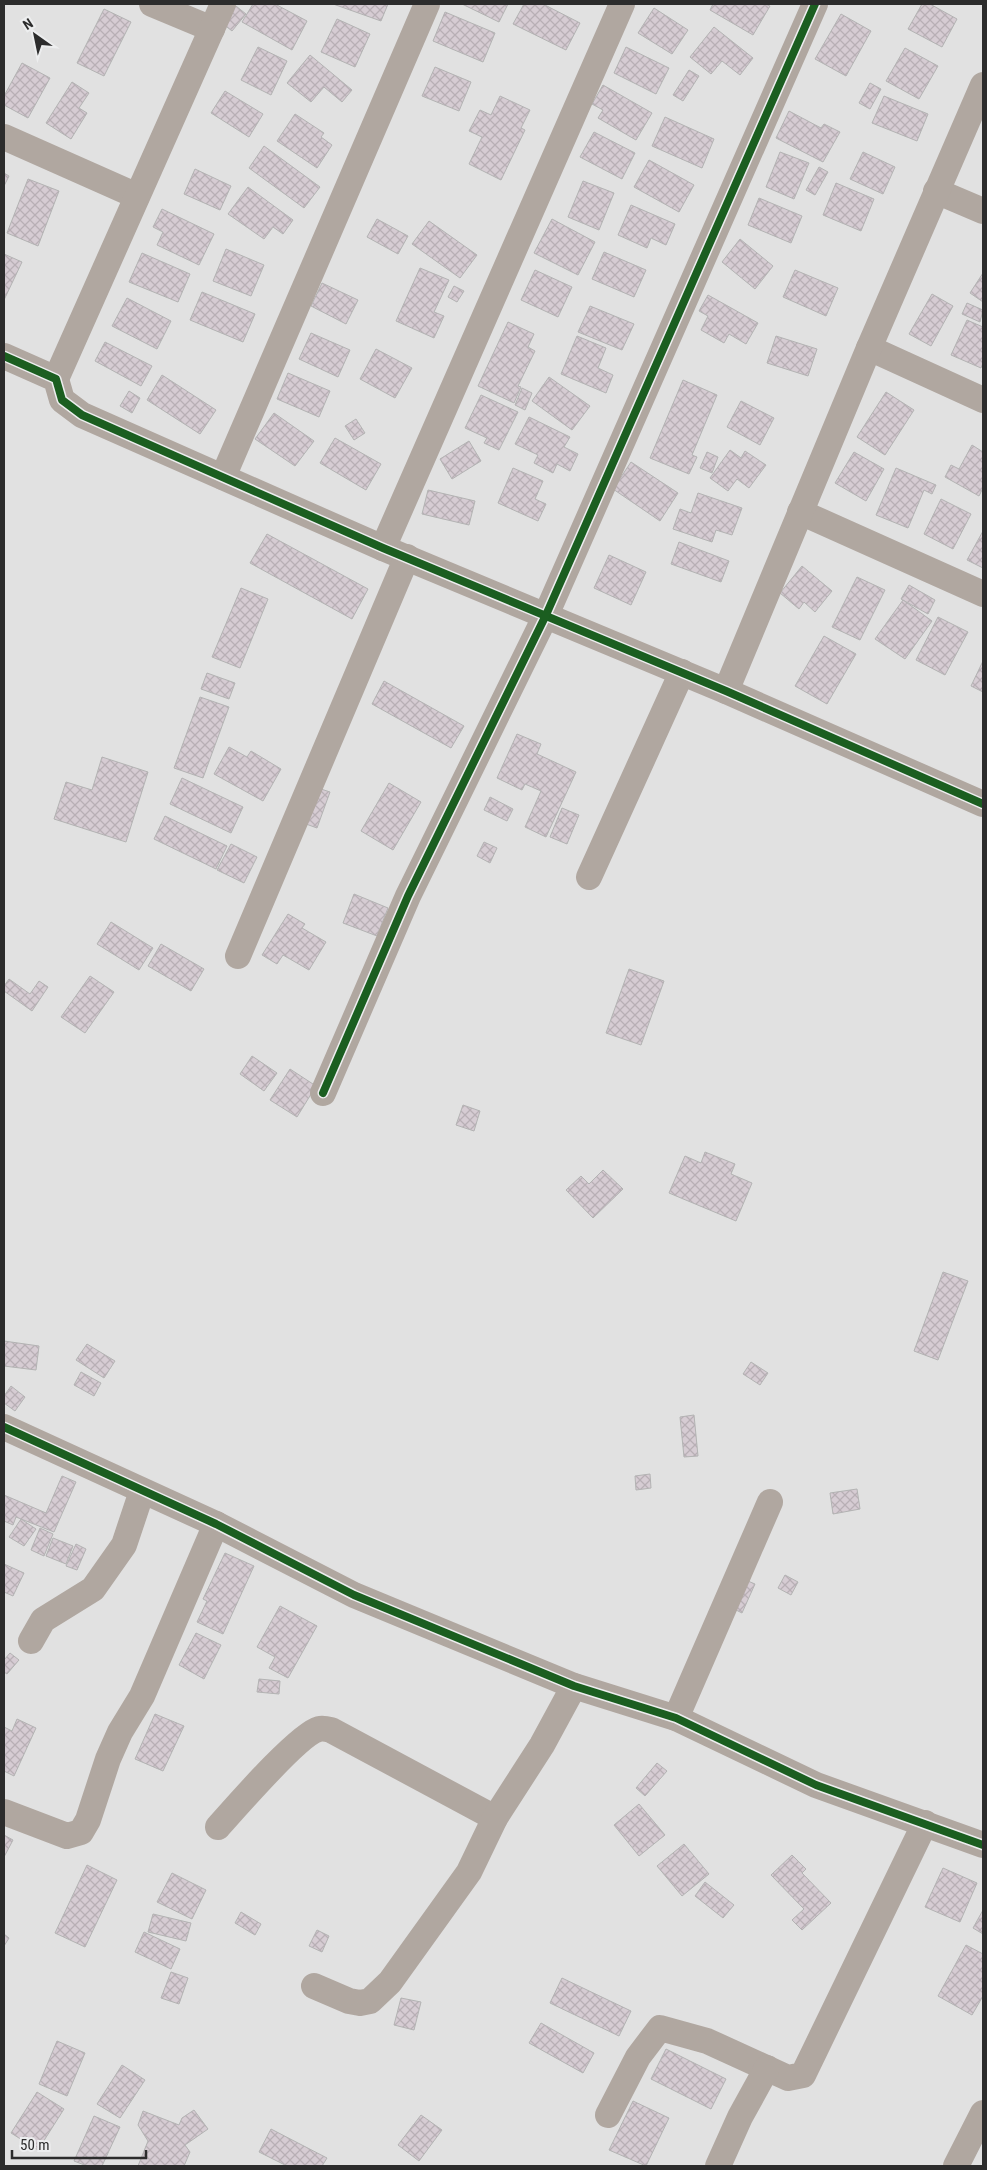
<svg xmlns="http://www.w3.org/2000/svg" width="987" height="2170" font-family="'Roboto Condensed',sans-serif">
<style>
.building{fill:url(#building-cross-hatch);stroke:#b3b3b3}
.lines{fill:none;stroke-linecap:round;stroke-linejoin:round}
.minor{stroke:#b0a7a0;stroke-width:26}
.cycleway-casing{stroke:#edeeef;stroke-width:11}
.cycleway{stroke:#1b5e20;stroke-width:8}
</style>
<defs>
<pattern id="building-cross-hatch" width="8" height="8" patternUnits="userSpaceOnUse" patternTransform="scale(1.25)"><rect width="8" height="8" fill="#d6ccd3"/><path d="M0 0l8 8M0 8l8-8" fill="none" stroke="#b8afb5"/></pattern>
</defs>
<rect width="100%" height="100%" fill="#e1e1e1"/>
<g class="building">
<polygon points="253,4 275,4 307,21 292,50 242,22"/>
<polygon points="333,4 388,4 381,21"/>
<polygon points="462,4 508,4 499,22"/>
<polygon points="524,4 543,4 580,23 566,50 513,24"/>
<polygon points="713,4 765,4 770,6 753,35 710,10"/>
<polygon points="922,4 930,4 957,19 942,47 908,29"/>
<polygon points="236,6 246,14 232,31 222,23"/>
<polygon points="654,8 688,30 672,54 638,33"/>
<polygon points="104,9 131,22 104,76 77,63"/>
<polygon points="445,12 495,33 483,62 433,41"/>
<polygon points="841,14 871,31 846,76 815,59"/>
<polygon points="337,19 370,34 355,67 321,52"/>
<polygon points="714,27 753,58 740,75 722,61 711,74 690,57"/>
<polygon points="258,47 287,61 271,95 241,80"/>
<polygon points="626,47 669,68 656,94 614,73"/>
<polygon points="905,48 938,66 919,99 886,81"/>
<polygon points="310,55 352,90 342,102 324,87 311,102 287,83"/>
<polygon points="22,63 50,78 28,118 4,105 4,96"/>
<polygon points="435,67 471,82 459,111 422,96"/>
<polygon points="689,70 699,76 683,101 673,95"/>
<polygon points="72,82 89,93 79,108 87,113 71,139 46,123"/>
<polygon points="870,83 881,89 870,109 859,103"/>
<polygon points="603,85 652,113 636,140 598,118 603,110 592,104"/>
<polygon points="225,91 263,114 249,137 211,113"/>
<polygon points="500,96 530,110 521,128 525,130 501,180 469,164 482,137 469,131 480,110 491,115"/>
<polygon points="884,96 928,114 917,141 872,123"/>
<polygon points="789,111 821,128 824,124 840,132 823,162 776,138"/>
<polygon points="295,114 324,133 321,137 332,145 317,168 277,141"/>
<polygon points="665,117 714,139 702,168 652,146"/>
<polygon points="594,132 635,153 622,179 580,157"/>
<polygon points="264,146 320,187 304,208 249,168"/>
<polygon points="780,152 809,163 794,199 766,187"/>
<polygon points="863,152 895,167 883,194 850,179"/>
<polygon points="649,160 694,185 679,212 634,187"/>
<polygon points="819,167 828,172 815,195 806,190"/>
<polygon points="195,169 231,186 220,210 184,194"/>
<polygon points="4,173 9,176 4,186"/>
<polygon points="28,179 59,191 38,246 7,233"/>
<polygon points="583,181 614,193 599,230 568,217"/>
<polygon points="836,183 874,199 861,231 823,215"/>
<polygon points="248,187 293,220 283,234 273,227 264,239 228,214"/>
<polygon points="759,198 802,216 791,243 748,225"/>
<polygon points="631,205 675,224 666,245 651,238 647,248 618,235"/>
<polygon points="162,209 214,234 199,265 157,245 163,232 153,227"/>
<polygon points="377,219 408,236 398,254 367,237"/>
<polygon points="552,219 595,242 578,275 534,253"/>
<polygon points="429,221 477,255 460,278 412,244"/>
<polygon points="740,239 773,266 755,289 722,262"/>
<polygon points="226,249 264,265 251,296 213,281"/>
<polygon points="604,252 646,270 634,297 592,279"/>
<polygon points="142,253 190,274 178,302 129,282"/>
<polygon points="4,254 22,262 4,300"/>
<polygon points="420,268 449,280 434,312 444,316 434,338 396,321"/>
<polygon points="535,270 572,287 558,317 521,300"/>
<polygon points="795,270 838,288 826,316 783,297"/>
<polygon points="983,273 983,302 970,293"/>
<polygon points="322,283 358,300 346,324 311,306"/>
<polygon points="454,286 464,291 457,302 448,297"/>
<polygon points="202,292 255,314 243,342 190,320"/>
<polygon points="932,294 953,306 931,346 909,334"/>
<polygon points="708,295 758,323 746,344 729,334 724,343 701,330 708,316 699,311"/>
<polygon points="127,298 171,321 157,349 112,326"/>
<polygon points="967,303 983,310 980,322 962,314"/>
<polygon points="590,306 634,324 622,350 578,332"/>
<polygon points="967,320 983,327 983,363 981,368 951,355"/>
<polygon points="508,322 534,334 528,347 535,351 518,386 521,387 514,403 478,386"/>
<polygon points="311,333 350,350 338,377 299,359"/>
<polygon points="577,336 606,348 598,368 613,375 606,393 561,374"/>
<polygon points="776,336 817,349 808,376 767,363"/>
<polygon points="105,342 152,366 141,386 95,361"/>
<polygon points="376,349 412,368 395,398 360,379"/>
<polygon points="288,373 330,391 319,417 277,399"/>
<polygon points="162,375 216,410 200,434 147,400"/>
<polygon points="549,377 590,406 572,430 532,401"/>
<polygon points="683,380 717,395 692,455 697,457 689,474 650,458"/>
<polygon points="522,388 532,393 525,410 515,405"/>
<polygon points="129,391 140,398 132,413 120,406"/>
<polygon points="886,392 914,410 885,455 857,437"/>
<polygon points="481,395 518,412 499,450 484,443 487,438 465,428"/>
<polygon points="741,401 774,418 760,445 727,427"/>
<polygon points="274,413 314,441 295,466 255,439"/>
<polygon points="529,417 570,437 564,447 578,454 570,471 557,464 553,473 534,463 538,455 515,444"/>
<polygon points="356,419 365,433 354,440 345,426"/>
<polygon points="335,438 381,464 366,490 320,463"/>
<polygon points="469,441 481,461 452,479 440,459"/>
<polygon points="972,445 983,452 983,488 979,496 945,477 951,465 959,469"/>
<polygon points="730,450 741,458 745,451 766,465 749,488 737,479 728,491 710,478"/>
<polygon points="707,452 718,457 712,473 700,468"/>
<polygon points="854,452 884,469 866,501 835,483"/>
<polygon points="631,462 678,493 660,521 613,489"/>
<polygon points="513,468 543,481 535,499 546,504 538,521 498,503"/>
<polygon points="896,468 936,485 932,494 924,490 908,528 876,515"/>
<polygon points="428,490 475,501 469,525 422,514"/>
<polygon points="698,493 742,508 732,535 716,530 712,542 673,529 680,509 691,513"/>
<polygon points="941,499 971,514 953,549 924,534"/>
<polygon points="983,531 983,568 967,560"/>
<polygon points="267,534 368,589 352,619 250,563"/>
<polygon points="679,542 729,561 721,582 671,564"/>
<polygon points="609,555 646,572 631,605 594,588"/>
<polygon points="802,566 832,591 815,612 804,602 799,609 780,593"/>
<polygon points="857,577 885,590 860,640 832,627"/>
<polygon points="909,585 935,600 928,614 901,599"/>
<polygon points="241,588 268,599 240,668 212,657"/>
<polygon points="903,600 932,621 905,659 875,639"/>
<polygon points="938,617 968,632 945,675 916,660"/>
<polygon points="824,636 856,654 827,704 795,686"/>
<polygon points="983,661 983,692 971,686"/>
<polygon points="207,673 235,683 229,699 201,689"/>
<polygon points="384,681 464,726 451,748 372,704"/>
<polygon points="200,697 229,707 203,778 174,768"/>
<polygon points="517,734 541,744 537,754 576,772 546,837 525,827 541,791 525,784 522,790 497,778"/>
<polygon points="229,747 247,757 251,751 281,769 263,801 214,774"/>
<polygon points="102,757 148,772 126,842 54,819 66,782 92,790"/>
<polygon points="182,778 243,807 231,833 170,804"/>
<polygon points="389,783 421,802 393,850 361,831"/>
<polygon points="318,788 330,792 317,828 306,824"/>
<polygon points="490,797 513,809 507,821 484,810"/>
<polygon points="562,808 579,815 567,844 550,837"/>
<polygon points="165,816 227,846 216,869 154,839"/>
<polygon points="484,842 497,848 490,863 477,856"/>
<polygon points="231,844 257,857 244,883 217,870"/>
<polygon points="354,894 388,908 377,936 343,923"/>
<polygon points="288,914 305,924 302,928 326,942 309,970 283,955 277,964 262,955"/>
<polygon points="111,922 153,948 139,970 97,944"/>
<polygon points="161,944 204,969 191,991 148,966"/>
<polygon points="629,969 664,981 641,1045 606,1033"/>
<polygon points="90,976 114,992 85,1033 61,1017"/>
<polygon points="9,979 30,994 39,981 48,987 32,1011 4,991 4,986"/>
<polygon points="252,1056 277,1073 264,1091 240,1074"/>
<polygon points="290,1069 316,1086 297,1117 270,1100"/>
<polygon points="463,1105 480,1111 474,1131 456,1125"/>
<polygon points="705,1152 735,1164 731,1174 752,1183 736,1221 669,1193 685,1156 701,1163"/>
<polygon points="603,1170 623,1189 593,1218 566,1190 581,1176 589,1184"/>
<polygon points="943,1272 968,1281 938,1360 914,1351"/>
<polygon points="4,1341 39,1346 36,1370 4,1366"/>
<polygon points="87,1344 115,1361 104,1378 76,1360"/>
<polygon points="751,1362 768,1373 760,1385 743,1374"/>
<polygon points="81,1372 101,1383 94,1396 74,1385"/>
<polygon points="11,1386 25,1397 15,1411 4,1403 4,1396"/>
<polygon points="694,1415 698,1456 684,1457 680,1417"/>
<polygon points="650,1474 651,1488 636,1490 635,1476"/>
<polygon points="62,1476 76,1482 54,1532 16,1517 13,1525 4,1521 4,1495 46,1513"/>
<polygon points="857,1489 860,1509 833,1514 830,1493"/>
<polygon points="21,1519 36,1529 24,1546 9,1537"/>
<polygon points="40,1528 53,1534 44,1556 31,1550"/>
<polygon points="53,1538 73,1546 66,1564 46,1556"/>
<polygon points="76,1544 86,1549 77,1570 66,1566"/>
<polygon points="225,1553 254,1566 223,1634 197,1622 207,1601 203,1599"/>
<polygon points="4,1564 24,1573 13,1596 4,1592"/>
<polygon points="785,1575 798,1582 791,1595 778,1588"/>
<polygon points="743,1579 755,1584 742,1613 730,1607"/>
<polygon points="280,1606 317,1626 288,1678 269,1668 275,1657 257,1647"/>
<polygon points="196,1633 221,1645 204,1679 179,1665"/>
<polygon points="10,1653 19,1660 7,1674 4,1672 4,1660"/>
<polygon points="259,1679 280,1681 279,1694 257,1692"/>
<polygon points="155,1714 184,1726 163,1771 135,1759"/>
<polygon points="17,1719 36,1728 14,1776 4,1771 4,1727 12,1731"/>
<polygon points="657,1763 667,1771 645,1796 636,1788"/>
<polygon points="639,1804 665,1835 639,1856 614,1825"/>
<polygon points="4,1835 13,1840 4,1857"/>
<polygon points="684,1844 709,1874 682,1896 657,1866"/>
<polygon points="792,1855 806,1869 802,1873 831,1903 802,1930 792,1920 804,1909 771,1875"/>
<polygon points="87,1865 117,1880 85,1947 55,1933"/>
<polygon points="943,1868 977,1883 960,1922 925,1907"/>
<polygon points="172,1873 206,1890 192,1919 157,1902"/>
<polygon points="705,1882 734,1905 723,1918 695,1896"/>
<polygon points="983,1910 983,1934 973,1928"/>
<polygon points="241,1912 261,1924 255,1935 235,1923"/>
<polygon points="153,1914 191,1923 186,1941 148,1932"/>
<polygon points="317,1930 329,1936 322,1952 309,1946"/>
<polygon points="144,1932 180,1949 171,1969 135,1952"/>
<polygon points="4,1934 9,1938 4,1946"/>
<polygon points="966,1945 983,1954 983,1996 972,2015 938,1996"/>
<polygon points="171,1972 188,1978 179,2004 161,1998"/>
<polygon points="562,1978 631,2011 619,2036 550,2003"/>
<polygon points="401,1998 421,2002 414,2030 394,2025"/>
<polygon points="541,2023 594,2053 583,2073 529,2043"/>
<polygon points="57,2041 85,2053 67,2096 39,2084"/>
<polygon points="666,2049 726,2079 711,2109 651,2079"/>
<polygon points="122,2065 145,2080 120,2118 97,2104"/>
<polygon points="37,2092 64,2109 38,2150 11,2133"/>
<polygon points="633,2101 669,2118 646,2166 609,2150"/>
<polygon points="194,2110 208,2129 185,2145 190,2152 184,2166 138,2166 148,2141 138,2125 143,2111 179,2125 182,2118"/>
<polygon points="421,2115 442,2130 419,2161 398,2145"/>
<polygon points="94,2116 120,2127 102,2166 87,2166 74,2161"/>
<polygon points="271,2129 327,2158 322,2166 287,2166 259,2152"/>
</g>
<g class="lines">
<g class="minor">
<polyline points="152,4 212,29"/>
<polyline points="4,137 137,196"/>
<polyline points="936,191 983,211"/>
<polyline points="869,348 983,400"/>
<polyline points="4,356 56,379 62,400 82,415 383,548 726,691 983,804"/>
<polyline points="56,379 223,4"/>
<polyline points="223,477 427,4"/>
<polyline points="800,512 983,594"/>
<polyline points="383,548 622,4"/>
<polyline points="726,691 869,348 983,85"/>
<polyline points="589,877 682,672"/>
<polyline points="238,956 407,557"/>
<polyline points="323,1093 408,896 546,615 815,4"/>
<polyline points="4,1427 216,1524 354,1595 574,1686 676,1718 816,1785 983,1845"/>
<polyline points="31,1641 43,1620 93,1589 124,1545 142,1491"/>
<polyline points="676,1718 770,1502"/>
<polyline points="4,1812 67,1836 81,1832 88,1820 108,1759 120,1732 142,1696 216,1524"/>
<path d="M218,1827C235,1808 299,1734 319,1729C323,1728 327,1729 331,1730L495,1818"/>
<polyline points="314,1986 349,2001 360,2003 370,2001 390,1982 469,1872 495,1818 542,1745 574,1686"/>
<polyline points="608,2115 638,2057 660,2028 707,2041 788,2078 803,2075 925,1823"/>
<polyline points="718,2166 740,2117 767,2068"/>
<polyline points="956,2166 983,2113"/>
</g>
<defs>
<g id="cycleway">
<polyline points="4,356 56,379 62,400 82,415 383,548 726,691 983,804"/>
<polyline points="323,1093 408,896 546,615 815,4"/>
<polyline points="4,1427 216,1524 354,1595 574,1686 676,1718 816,1785 983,1845"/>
</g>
</defs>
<use href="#cycleway" class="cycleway-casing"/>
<use href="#cycleway" class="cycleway"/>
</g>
<rect width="987" height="2170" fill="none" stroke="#2c2c2c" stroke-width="10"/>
<g transform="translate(35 35) rotate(327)" stroke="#edeeef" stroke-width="4" paint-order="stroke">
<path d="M0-4L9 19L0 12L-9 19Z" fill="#2c2c2c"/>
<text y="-8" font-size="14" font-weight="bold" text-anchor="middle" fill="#2c2c2c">N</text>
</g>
<path d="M12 2150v8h134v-8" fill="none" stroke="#2c2c2c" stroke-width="2.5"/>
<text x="20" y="2150" font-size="15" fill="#2c2c2c" stroke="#edeeef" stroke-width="4" paint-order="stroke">50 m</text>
</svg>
